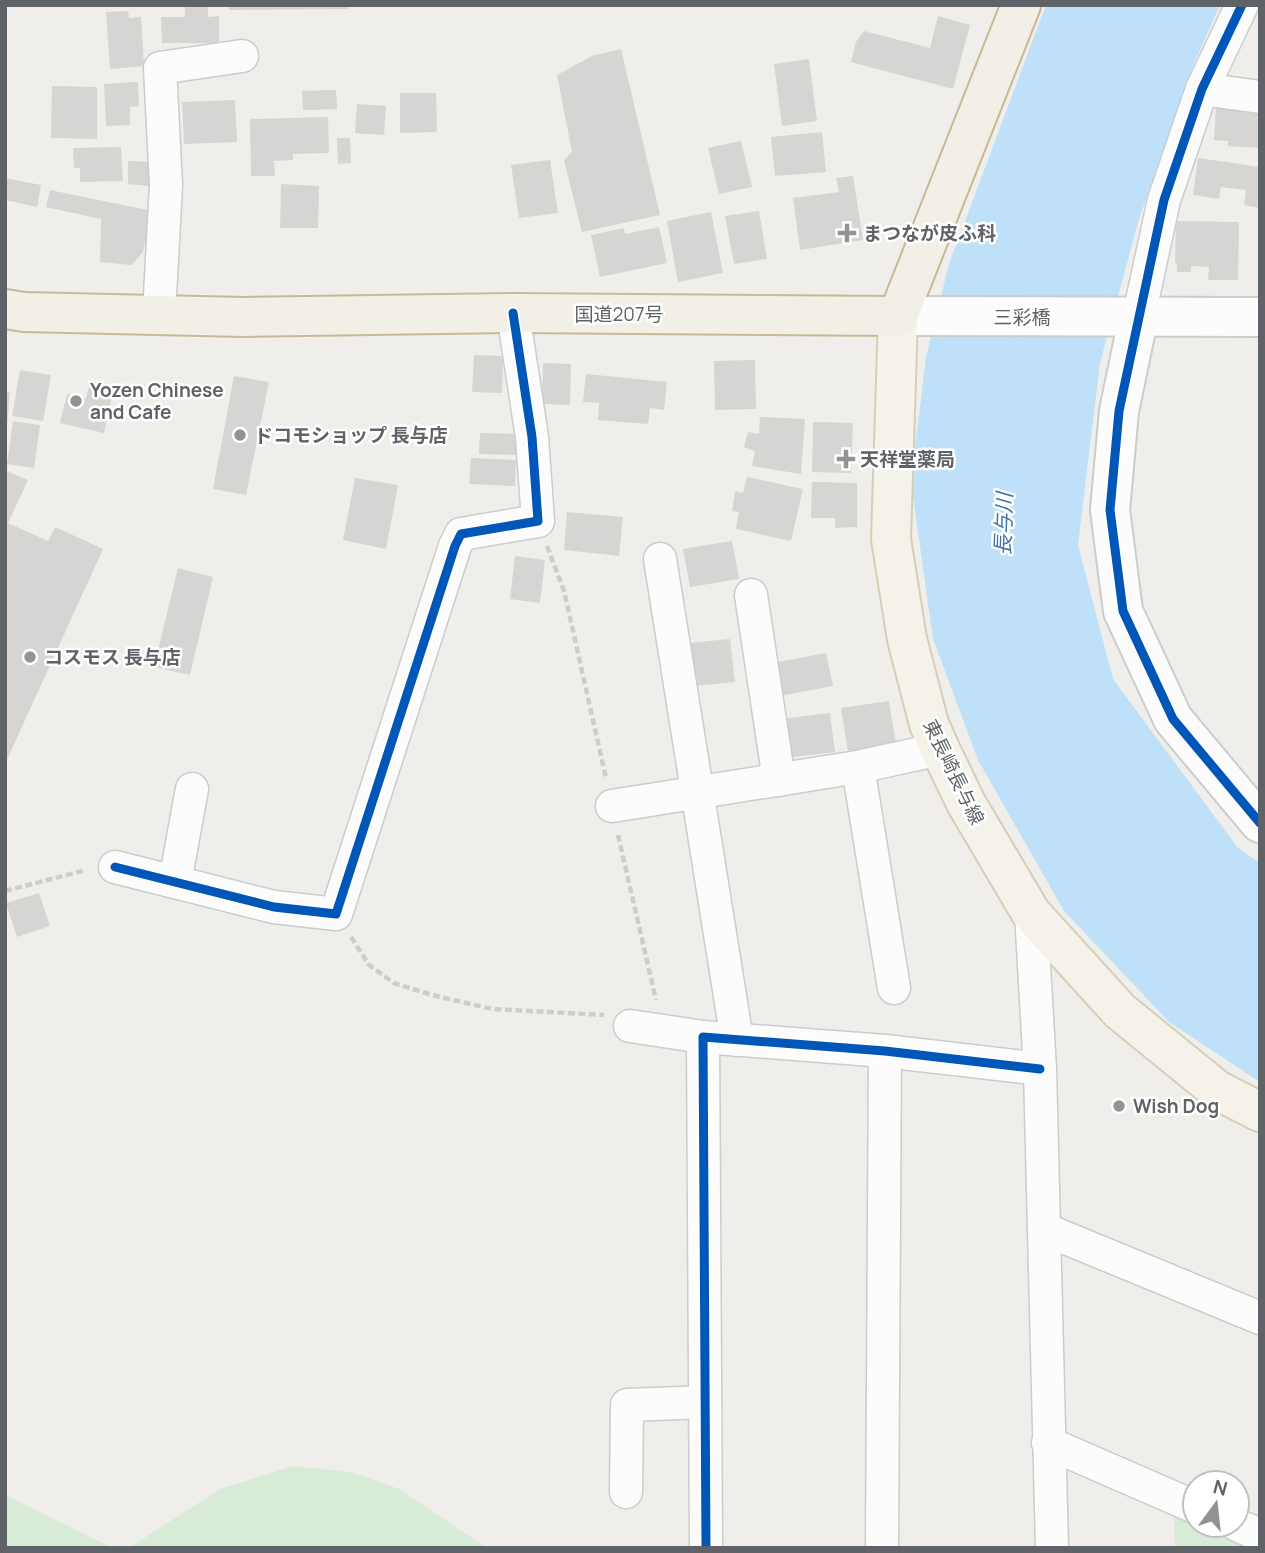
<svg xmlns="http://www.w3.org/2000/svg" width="1265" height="1553" font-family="Manrope,'Noto Sans JP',sans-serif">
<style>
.green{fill:#d8ebd6}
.water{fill:#bfe0f9}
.building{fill:#d6d5d3}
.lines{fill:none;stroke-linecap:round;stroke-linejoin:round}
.minor-casing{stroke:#cbcccc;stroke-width:35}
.tertiary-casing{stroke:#cbcccc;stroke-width:42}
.primary-casing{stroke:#d7ceb8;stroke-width:42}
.trunk-casing{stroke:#c8b996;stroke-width:42}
.path{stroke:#cacfcc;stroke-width:4.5;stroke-dasharray:7 3.5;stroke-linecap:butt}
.minor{stroke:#fdfcfc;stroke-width:32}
.tertiary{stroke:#fdfcfc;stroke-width:38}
.primary{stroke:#f4f2e9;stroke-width:38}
.trunk{stroke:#f2f0e6;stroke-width:38}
.cycleway-casing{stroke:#fff;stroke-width:13}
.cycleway{stroke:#0057b8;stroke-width:9}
.poi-dot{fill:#919496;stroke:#fff;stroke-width:2.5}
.labels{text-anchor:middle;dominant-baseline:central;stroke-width:5;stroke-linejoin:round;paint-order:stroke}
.poi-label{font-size:19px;font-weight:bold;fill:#5f6368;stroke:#fff;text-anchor:start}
.street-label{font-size:19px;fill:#5f6368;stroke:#fff}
.water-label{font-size:21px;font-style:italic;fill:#4174aa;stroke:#fff}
</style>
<rect width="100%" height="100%" fill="#efeeea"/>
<g class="green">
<polygon points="293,1466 351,1472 399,1489 487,1548 129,1548 220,1489"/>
<polygon points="5,1495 113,1548 5,1548"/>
<polygon points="1180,1511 1195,1518 1195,1525 1211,1525 1260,1548 1175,1548 1174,1518"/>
</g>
<polygon class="water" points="1046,5 1220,5 1192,68 1139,219 1100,363 1078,545 1113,679 1238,848 1260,863 1260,1082 1169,1022 1064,911 978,760 933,639 911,482 926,357 949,264"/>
<g class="building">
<polygon points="185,5 208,5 208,17 219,16 219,43 162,43 161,17 185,17"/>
<polygon points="229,5 349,5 349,9 229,10"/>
<polygon points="128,11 129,18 141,17 144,66 110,69 106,12"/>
<polygon points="938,16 970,25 953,89 851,62 856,42 864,31 930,48"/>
<polygon points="621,49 660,215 582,232 564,160 572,152 557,75 592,56"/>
<polygon points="809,59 817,121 782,126 774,64"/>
<polygon points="138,82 139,106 130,107 130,125 106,126 104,84"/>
<polygon points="52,86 97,87 97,139 51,138"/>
<polygon points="336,90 337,109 303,110 302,91"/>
<polygon points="400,93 436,93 437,132 400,133"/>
<polygon points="235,100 237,142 184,144 182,102"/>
<polygon points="357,104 386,106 384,135 355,133"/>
<polygon points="1216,107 1260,109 1260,148 1228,146 1228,141 1214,140"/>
<polygon points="328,117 329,153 293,154 293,160 274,161 275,176 251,176 250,119"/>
<polygon points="822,132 826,172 775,176 771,137"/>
<polygon points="337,138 350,138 351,163 338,164"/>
<polygon points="741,141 752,187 719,194 708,148"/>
<polygon points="121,147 123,181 80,182 80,168 74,168 73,148"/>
<polygon points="1198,158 1260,167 1260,208 1244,205 1246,190 1221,187 1219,199 1193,195"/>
<polygon points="550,160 558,213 519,218 511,165"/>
<polygon points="128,161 151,162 149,186 128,184"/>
<polygon points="853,176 863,240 800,250 793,198 839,192 836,178"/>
<polygon points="5,178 41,185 37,207 5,200"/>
<polygon points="281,184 319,186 318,228 280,228"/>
<polygon points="50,190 152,211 143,252 132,265 100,262 101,219 46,207"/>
<polygon points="759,211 767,259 734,264 725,216"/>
<polygon points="711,212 723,273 678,282 667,221"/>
<polygon points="1176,221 1239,222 1238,280 1208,280 1209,267 1191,266 1191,272 1177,272 1177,263 1175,263"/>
<polygon points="659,227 667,263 600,277 591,235 624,228 625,234"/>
<polygon points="474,355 503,356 502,393 472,392"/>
<polygon points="755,360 756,409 715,410 714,361"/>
<polygon points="543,363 571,364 570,405 542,404"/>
<polygon points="20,370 51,375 43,421 12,416"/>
<polygon points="586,374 667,382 664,410 650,408 648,424 598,420 599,403 583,402"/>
<polygon points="234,376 269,382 246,495 213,489"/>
<polygon points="90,381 114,386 104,433 60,423 67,394 86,399"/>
<polygon points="5,392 10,392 7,426 5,426"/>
<polygon points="760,417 805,419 801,474 752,466 755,451 744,447 748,432 759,434"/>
<polygon points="13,421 40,425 34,468 7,464"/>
<polygon points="813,422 853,423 851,473 812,472"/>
<polygon points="480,433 520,434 520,455 479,454"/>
<polygon points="471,458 516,460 515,486 469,484"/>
<polygon points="5,470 28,480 8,523 48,541 55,527 103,549 5,764"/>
<polygon points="747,477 803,489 791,541 736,529 739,512 732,511 735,491 743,493"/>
<polygon points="355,478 398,485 386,549 343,540"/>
<polygon points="812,482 857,483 857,527 835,528 835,518 811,518"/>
<polygon points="567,512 623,517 619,556 564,550"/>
<polygon points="732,541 739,579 690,587 683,549"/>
<polygon points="515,556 545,560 540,603 510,599"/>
<polygon points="178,568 213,577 190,675 154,667"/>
<polygon points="730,639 735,682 693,686 688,643"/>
<polygon points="826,653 833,686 779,696 773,663"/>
<polygon points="889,701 896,744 848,751 841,708"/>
<polygon points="830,713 835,752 785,758 781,719"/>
<polygon points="39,893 50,926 17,937 6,903"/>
</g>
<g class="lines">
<defs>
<g id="minor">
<polyline points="1202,89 1260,97"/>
<polyline points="159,314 166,185 160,68 242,56"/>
<polyline points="1139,315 1164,200 1202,89 1242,5"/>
<polyline points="660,559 737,1040"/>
<polyline points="751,595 779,780"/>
<polyline points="858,767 894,988"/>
<polyline points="612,806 858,767 940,749"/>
<polyline points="115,867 274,907 336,914 455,546 461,534 538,521 532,437 513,313"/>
<polyline points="175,882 192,789"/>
<polyline points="1031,913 1040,1069 1052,1548"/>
<polyline points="630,1026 703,1037"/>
<polyline points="1044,1229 1260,1318"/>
<polyline points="1048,1443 1195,1507"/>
<polyline points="626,1492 627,1405 705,1402"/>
<polyline points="1237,1525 1260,1535"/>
<polyline points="706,1548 703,1037 885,1051 1040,1069"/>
<polyline points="882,1548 885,1051"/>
</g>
<g id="tertiary">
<polyline points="1139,315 1119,411 1110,510 1123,611 1173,719 1260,823"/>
<polyline points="898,316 1260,317"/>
</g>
<polyline id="primary" points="898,316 891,539 907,639 929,724 940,749 966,803 1031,913 1120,1011 1217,1090 1260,1112"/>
<polyline id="trunk" points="5,309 24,312 244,317 513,313 898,316 1021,5"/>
</defs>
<use href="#minor" class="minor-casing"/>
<use href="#tertiary" class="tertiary-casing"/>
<use href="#primary" class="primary-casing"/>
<use href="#trunk" class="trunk-casing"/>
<g class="path">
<polyline points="547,546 564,591 606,778"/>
<polyline points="618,835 656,1000"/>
<polyline points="5,891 86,870"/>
<polyline points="351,937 369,965 394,983 432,995 492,1009 604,1015"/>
</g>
<use href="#minor" class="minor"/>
<use href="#tertiary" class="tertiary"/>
<use href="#primary" class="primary"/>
<use href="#trunk" class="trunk"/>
<defs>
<g id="cycleway">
<polyline points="1242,5 1202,89 1164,200 1119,411 1110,510 1123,611 1173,719 1260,823"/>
<polyline points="115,867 274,907 336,914 455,546 461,534 538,521 532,437 513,313"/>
<polyline points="706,1548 703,1037 885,1051 1040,1069"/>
</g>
</defs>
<use href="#cycleway" class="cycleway-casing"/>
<use href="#cycleway" class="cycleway"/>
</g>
<g class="poi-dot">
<path d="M843.5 222.5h7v7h7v7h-7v7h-7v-7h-7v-7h7z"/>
<circle cx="76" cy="401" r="7"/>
<circle cx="240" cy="435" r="7"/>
<path d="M842.5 448.5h7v7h7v7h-7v7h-7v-7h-7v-7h7z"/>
<circle cx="30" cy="657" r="7"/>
<circle cx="1119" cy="1106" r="7"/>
</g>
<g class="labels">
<g class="poi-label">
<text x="863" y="233">まつなが皮ふ科</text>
<text x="90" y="390">Yozen Chinese<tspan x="90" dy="22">and Cafe</tspan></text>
<text x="254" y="435">ドコモショップ 長与店</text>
<text x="860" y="459">天祥堂薬局</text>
<text x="44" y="657">コスモス 長与店</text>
<text x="1133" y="1106">Wish Dog</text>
</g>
<g class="street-label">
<text x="619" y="314">国道207号</text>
<text x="1022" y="317">三彩橋</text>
<text transform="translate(954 772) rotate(64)">東長崎長与線</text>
</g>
<g class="water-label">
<text transform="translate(1003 524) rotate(-88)">長与川</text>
</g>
</g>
<rect width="1265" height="1553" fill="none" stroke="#5f6368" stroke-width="14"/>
<g transform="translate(1216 1504) rotate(15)"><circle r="33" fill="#ffffff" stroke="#bfc1c3" stroke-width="2"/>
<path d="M0-5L12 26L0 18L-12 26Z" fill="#919496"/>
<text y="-10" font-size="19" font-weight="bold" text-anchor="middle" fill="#5f6368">N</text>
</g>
</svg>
